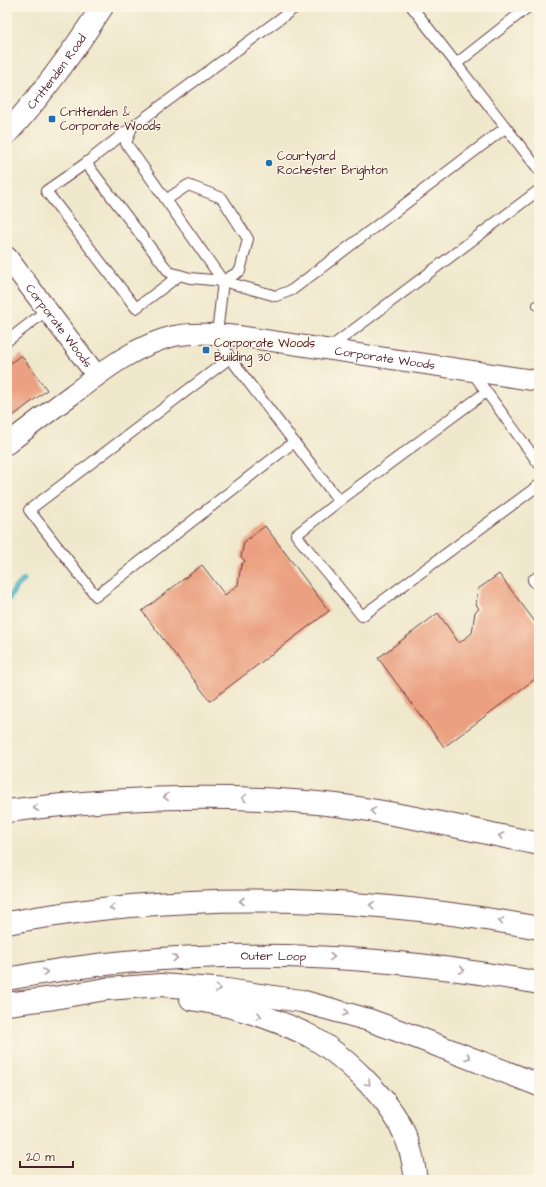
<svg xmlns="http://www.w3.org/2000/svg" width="546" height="1187" font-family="'Architects Daughter',sans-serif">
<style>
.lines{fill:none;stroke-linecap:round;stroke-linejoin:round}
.stream{stroke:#43afc1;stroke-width:5.5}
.building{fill:#eba181}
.lane-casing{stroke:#633d43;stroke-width:12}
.street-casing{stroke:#633d43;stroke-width:22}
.secondary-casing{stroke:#633d43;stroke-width:24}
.highway-casing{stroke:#633d43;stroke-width:24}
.lane{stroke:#fff;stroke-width:10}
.street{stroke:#fff;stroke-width:20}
.secondary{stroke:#fff;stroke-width:22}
.highway{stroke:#fff;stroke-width:22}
.oneway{stroke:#ae9aa0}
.poi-dot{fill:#1f6fb2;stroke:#fcf5e5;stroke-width:1.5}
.labels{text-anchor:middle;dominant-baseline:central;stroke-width:3;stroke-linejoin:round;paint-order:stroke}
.street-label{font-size:12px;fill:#4a1f2b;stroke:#fcf5e5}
.poi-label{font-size:12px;fill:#4a1f2b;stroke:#fcf5e5;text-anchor:start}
</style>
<rect width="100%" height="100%" fill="#fcf5e5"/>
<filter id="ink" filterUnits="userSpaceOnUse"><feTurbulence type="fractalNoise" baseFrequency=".025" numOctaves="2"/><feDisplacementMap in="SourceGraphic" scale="8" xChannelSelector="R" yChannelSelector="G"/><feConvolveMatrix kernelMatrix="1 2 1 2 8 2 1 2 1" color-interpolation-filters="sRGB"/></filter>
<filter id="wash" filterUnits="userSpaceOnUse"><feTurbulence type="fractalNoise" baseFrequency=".012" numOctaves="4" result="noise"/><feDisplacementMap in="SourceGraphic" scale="16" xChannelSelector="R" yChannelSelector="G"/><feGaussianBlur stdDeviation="0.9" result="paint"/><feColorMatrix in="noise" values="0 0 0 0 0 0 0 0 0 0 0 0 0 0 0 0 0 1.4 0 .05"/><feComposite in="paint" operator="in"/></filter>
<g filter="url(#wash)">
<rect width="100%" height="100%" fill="#efe8cc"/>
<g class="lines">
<polyline class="stream" points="7,602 16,587 24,580"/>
</g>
<g id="blocks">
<g class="building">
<polygon points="21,355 47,390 13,416 12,414 7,417 7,366"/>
<polygon points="265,526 329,611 210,701 142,611 202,565 225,595 238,585 241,565 245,561 241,557 244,542"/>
<polygon points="499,574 539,627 539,676 444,747 378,658 438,613 459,643 472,633 475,612 479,609 476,604 478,589"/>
</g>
</g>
</g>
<g filter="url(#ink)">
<use href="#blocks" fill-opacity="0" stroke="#633d43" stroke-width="1"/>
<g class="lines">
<defs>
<g id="lane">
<polyline points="412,7 539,170"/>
<polyline points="456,64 528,7"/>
<polyline points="86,163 132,127"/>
<polyline points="166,200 188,185 222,198 248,239 240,271 223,281 126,143 132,127 296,7"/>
<polyline points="180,275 136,308 46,191 86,163 169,272 190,278 223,281 276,296 292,290 505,128"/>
<polyline points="223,281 217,334 230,358 339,501"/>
<polyline points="538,305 539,306"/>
<polyline points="7,341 47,310"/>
<polyline points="328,349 539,190"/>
<polyline points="230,358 29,510 96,596 294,442"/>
<polyline points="472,372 539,464"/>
<polyline points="486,392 339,501 296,535 362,616 539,485"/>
<polyline points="539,576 533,580 539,587"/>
</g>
<g id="street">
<path id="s1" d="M7,257L97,376"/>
<path id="s2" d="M7,444C29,427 51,410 73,394C103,371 136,345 174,336C195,332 216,334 238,336L539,381"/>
</g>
<g id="secondary">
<path id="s3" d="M7,133C43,94 73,52 102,7"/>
</g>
<g id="highway">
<path d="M7,811C117,797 226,792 336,805C405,814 472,830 539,844"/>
<path d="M7,923C183,890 364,895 539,928"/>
<path id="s4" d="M7,979C183,945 363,950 539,983"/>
<path d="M191,999C230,1004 269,1017 304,1033C339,1050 389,1098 404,1133C411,1148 414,1164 416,1180"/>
<polyline points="7,1004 54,998 106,989 160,985 227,990 301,1001 369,1020 421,1039 539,1085"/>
</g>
</defs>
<use href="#lane" class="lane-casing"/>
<use href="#street" class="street-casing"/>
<use href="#secondary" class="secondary-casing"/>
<use href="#highway" class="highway-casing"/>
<use href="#lane" class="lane"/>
<use href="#street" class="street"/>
<use href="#secondary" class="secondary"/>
<use href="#highway" class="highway"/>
</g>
<defs><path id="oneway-chevron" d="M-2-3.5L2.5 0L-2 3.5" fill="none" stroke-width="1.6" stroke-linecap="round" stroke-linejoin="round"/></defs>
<g class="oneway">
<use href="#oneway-chevron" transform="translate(166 797) rotate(178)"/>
<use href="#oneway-chevron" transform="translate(244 798) rotate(-177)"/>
<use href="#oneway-chevron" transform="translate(36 808) rotate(173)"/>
<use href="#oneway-chevron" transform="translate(373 811) rotate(-170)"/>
<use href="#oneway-chevron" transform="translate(501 836) rotate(-168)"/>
<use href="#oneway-chevron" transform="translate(242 901) rotate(180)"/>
<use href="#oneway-chevron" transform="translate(372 905) rotate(-175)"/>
<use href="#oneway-chevron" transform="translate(112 908) rotate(174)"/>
<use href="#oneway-chevron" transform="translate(501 921) rotate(-171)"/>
<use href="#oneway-chevron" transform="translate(332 957) rotate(3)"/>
<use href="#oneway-chevron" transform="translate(175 958) rotate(-4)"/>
<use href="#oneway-chevron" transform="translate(462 970) rotate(9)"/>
<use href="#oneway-chevron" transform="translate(45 972) rotate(-9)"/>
<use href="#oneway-chevron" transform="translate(218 989) rotate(5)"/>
<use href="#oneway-chevron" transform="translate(346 1013) rotate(16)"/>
<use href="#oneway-chevron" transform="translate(259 1016) rotate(16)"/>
<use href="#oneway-chevron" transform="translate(468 1057) rotate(21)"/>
<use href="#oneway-chevron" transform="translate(368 1083) rotate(45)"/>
</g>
</g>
<g class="poi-dot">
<rect x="48" y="115" width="8" height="8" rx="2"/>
<circle cx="269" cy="163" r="4"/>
<rect x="202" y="346" width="8" height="8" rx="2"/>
</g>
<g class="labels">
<g class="street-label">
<text stroke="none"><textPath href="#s3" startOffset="79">Crittenden Road</textPath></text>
<text stroke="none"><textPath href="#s1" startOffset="86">Corporate Woods</textPath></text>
<text stroke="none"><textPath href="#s2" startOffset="413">Corporate Woods</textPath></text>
<text stroke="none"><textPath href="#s4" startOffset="268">Outer Loop</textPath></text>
</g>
<g class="poi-label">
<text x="60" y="112">Crittenden &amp;<tspan x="60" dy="14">Corporate Woods</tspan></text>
<text x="277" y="156">Courtyard<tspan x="277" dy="14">Rochester Brighton</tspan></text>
<text x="214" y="343">Corporate Woods<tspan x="214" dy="14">Building 30</tspan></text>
</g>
</g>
<rect width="546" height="1187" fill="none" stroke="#fcf5e5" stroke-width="24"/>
<path d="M20 1161v6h53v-6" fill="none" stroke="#4a1f2b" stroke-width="2"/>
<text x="26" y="1161" font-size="12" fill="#4a1f2b" stroke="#fcf5e5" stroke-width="3" paint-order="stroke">20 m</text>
</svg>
